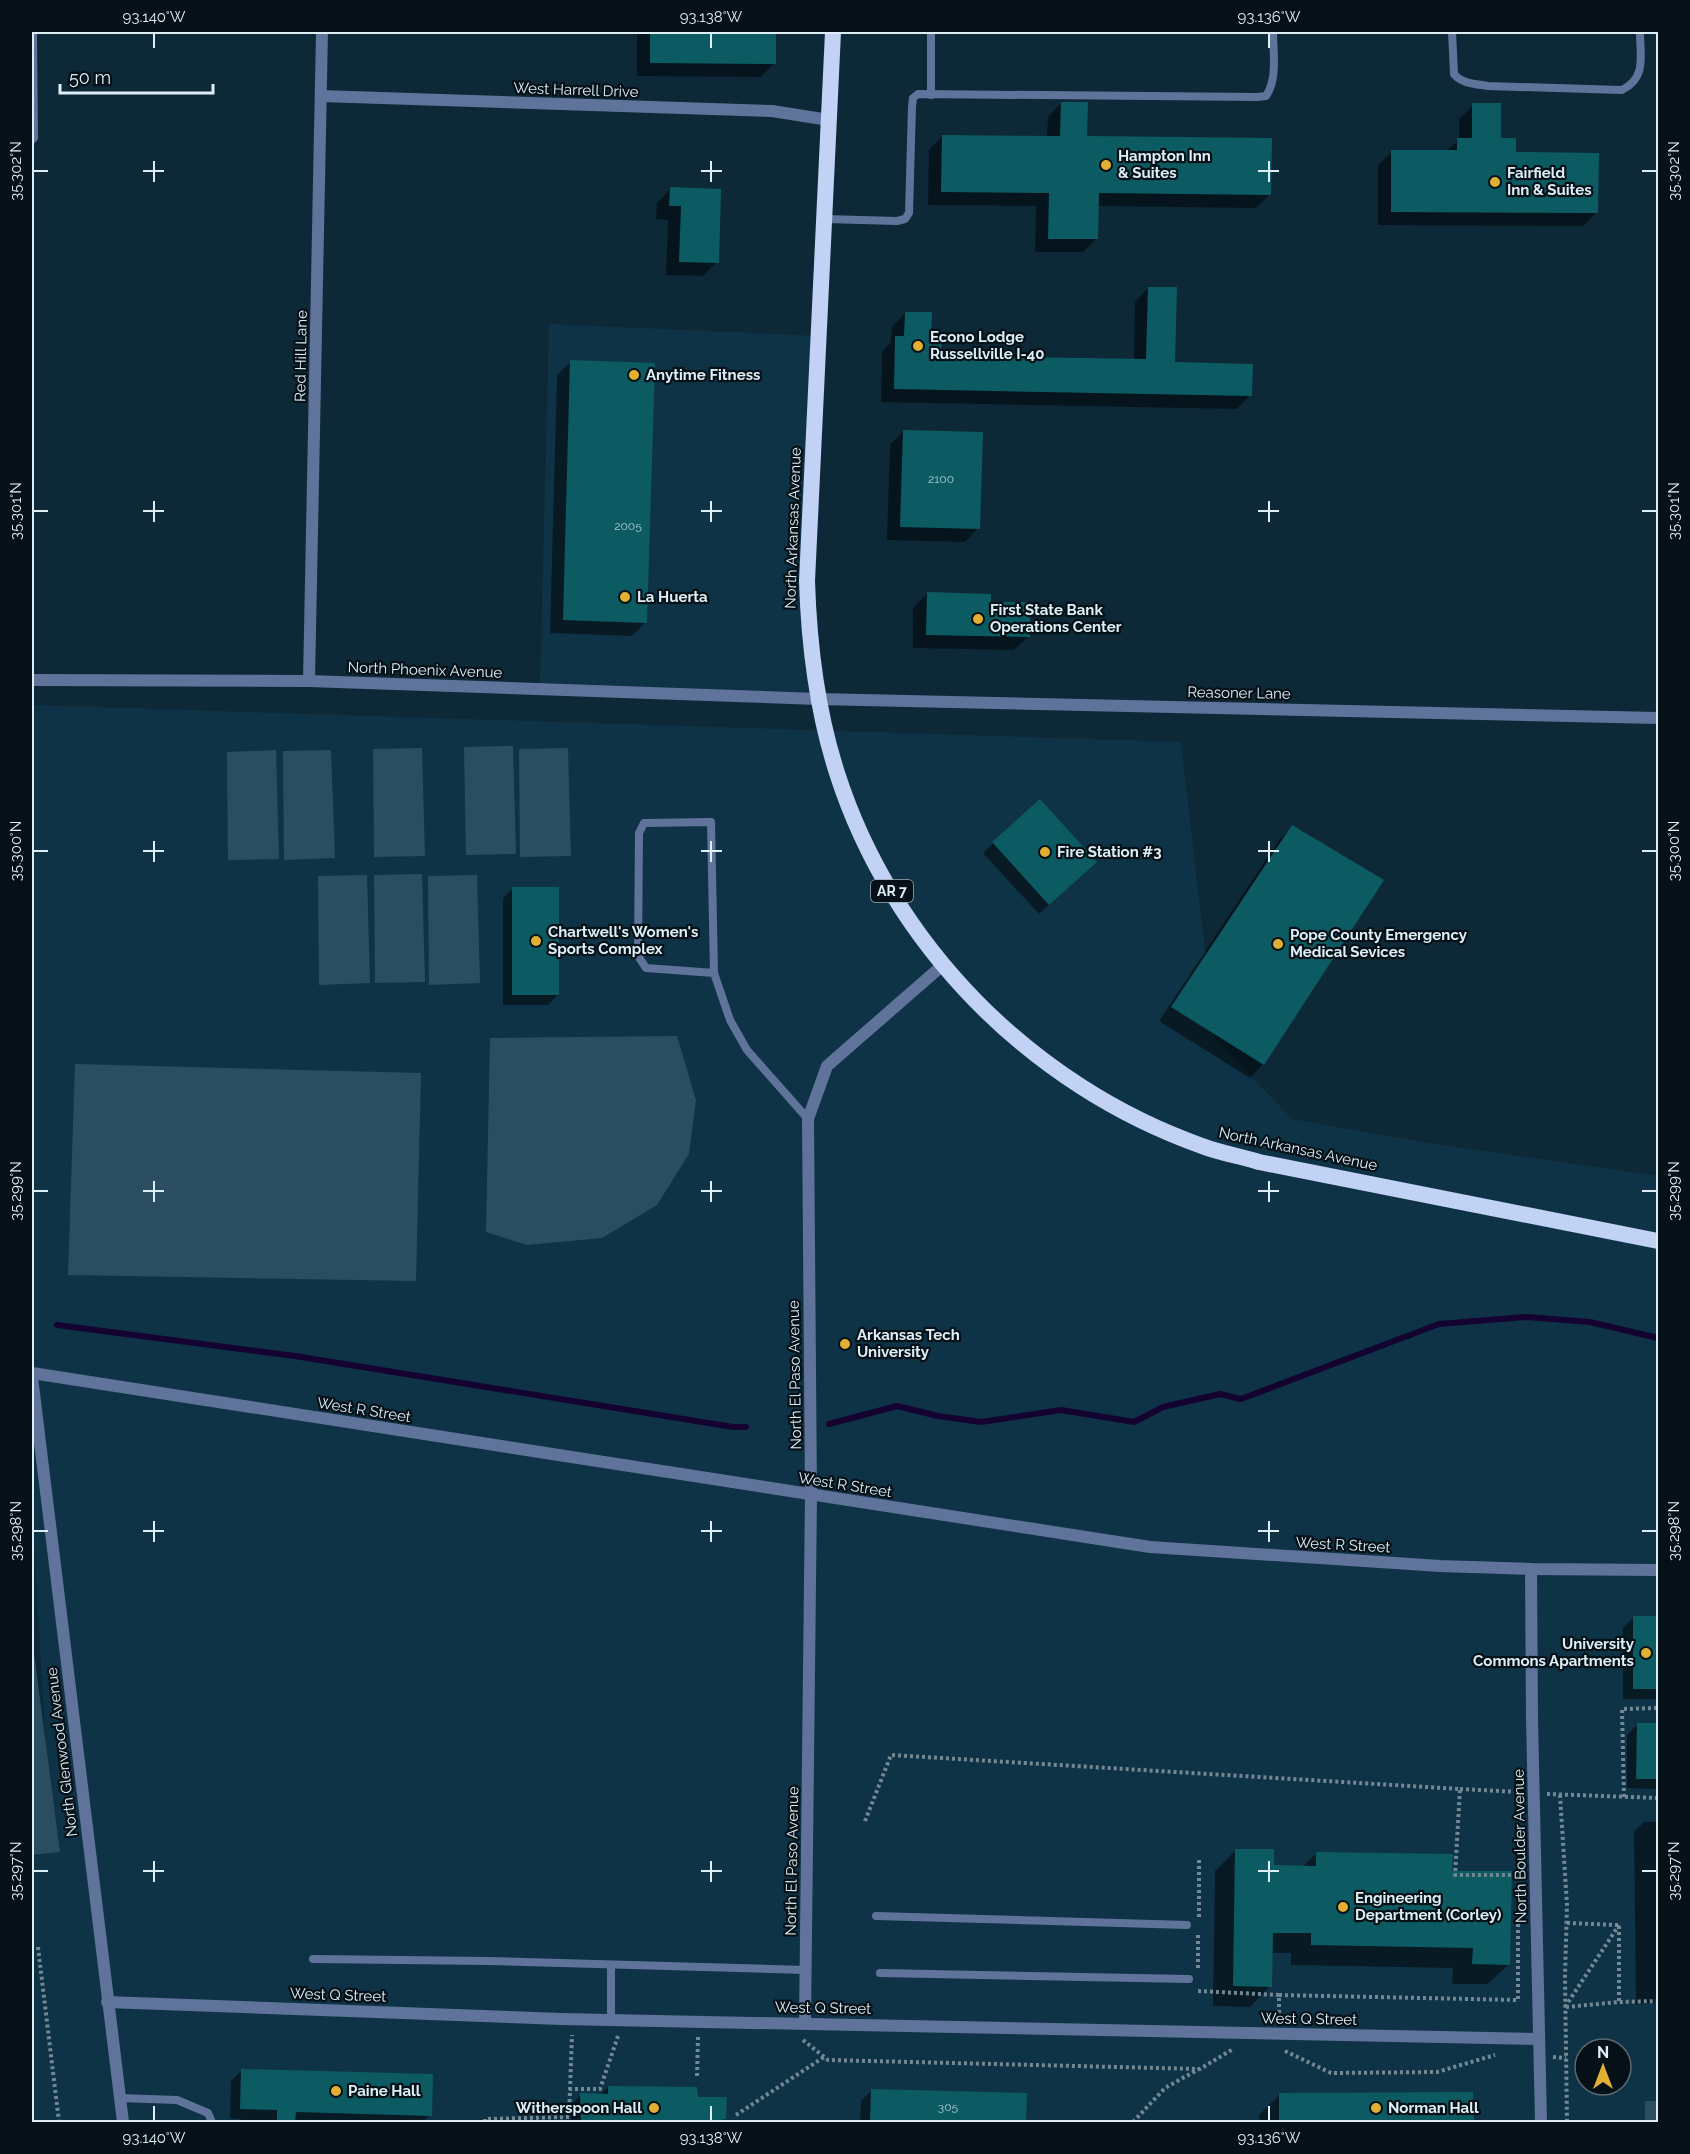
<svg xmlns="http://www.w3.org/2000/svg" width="1690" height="2154" font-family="Raleway,sans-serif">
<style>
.built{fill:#0f3346;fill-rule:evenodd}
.green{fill:#2a4d61}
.shadow{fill:#0007}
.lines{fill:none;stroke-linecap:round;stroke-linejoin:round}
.stream{stroke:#140231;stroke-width:6}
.building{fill:#0d5b62}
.path{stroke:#728894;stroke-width:4;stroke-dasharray:3 3;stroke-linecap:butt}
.service{stroke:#60739b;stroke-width:8}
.minor{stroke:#60739b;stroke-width:12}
.tertiary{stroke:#60739b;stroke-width:12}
.trunk{stroke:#c1d2f5;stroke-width:16}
.ticks{fill:none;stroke:#deeef7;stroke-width:2}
.poi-dot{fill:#e1af34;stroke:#051017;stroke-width:2}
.labels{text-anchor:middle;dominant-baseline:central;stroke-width:4.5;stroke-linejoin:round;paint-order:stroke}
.number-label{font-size:12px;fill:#aac9d2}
.shield{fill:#051017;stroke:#9dabb4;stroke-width:1.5}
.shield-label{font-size:14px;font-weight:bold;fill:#deeef7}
.street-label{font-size:15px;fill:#deeef7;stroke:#051017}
.poi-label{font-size:15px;font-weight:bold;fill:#deeef7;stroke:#051017;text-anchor:start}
.neatline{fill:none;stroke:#deeef7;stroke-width:2}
.ticks-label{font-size:15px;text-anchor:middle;fill:#deeef7}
</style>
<rect width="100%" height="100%" fill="#0d2937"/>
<g class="built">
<polygon points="549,324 819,336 807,581 818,699 540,689"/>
<path d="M32,705L1181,742L1215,1038L1292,1119L1422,1142L1658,1176V2122H32V1856L51,1834L32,1512ZM1585,2049H1621V2085H1585Z"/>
</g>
<g class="green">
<polygon points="513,746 516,854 466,855 464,747"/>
<polygon points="422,748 425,856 374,857 373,749"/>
<polygon points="568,748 571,856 520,857 519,749"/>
<polygon points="276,750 279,859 228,860 227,752"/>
<polygon points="331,750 335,858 284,860 283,751"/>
<polygon points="422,874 425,982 375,983 374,875"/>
<polygon points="367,875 370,983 319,985 318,876"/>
<polygon points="477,875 480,983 429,985 428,876"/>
<polygon points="677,1036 696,1100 689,1154 657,1205 602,1238 527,1245 486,1232 490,1038"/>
<polygon points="75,1064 421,1073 416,1281 68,1275"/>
<polygon points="32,1638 60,1852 32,1855"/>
<rect x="1645" y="2101" width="13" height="21"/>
</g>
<g class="shadow">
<polygon points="637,32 774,32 774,63 761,77 637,76"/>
<polygon points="1061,103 1086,138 1270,194 1256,208 1097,206 1097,238 1083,252 1035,252 1036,206 928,205 929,150 942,136 1047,137 1048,117"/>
<polygon points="1473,105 1499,139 1515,154 1597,212 1583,226 1378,225 1378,165 1392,152 1445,152 1459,140 1459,119"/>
<polygon points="670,189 717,262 703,276 666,275 668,220 656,219 657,203"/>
<polygon points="1148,288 1174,364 1250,395 1237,409 881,402 882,352 891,342 892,327 905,313 940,357 1134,361 1135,302"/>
<polygon points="571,362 646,622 632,636 550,633 557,375"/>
<polygon points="903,431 978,528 965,542 887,540 890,445"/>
<polygon points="927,594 1028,637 1014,650 913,648 913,608"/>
<polygon points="1292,827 1263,1064 1250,1078 1159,1021 1279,840"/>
<polygon points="993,843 1085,872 1039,914 983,853"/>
<polygon points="513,888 558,995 548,1005 503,1005 503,898"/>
<polygon points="1633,1618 1658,1618 1658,1699 1623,1699 1623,1628"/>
<polygon points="1637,1725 1658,1725 1658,1789 1627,1788 1627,1735"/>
<polygon points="1644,1822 1658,1822 1658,2003 1636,2004 1634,1832"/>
<polygon points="1236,1850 1272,1867 1302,1867 1317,1853 1451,1872 1509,1964 1488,1984 1452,1984 1453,1968 1291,1965 1291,1953 1271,1953 1270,1986 1250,2007 1213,2006 1215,1871"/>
<polygon points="241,2071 430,2115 423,2122 241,2122 241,2119 230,2118 231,2081"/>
<polygon points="608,2087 696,2098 725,2098 725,2122 571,2122 571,2105 581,2095 600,2095"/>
<polygon points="871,2091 1025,2095 1025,2122 860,2122 861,2101"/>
<polygon points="1280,2094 1472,2094 1472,2122 1259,2122 1259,2115"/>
</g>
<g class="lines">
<g class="stream">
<polyline points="57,1325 295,1356 733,1427 746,1427"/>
<polyline points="829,1424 897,1406 938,1416 981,1422 1061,1410 1134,1422 1163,1407 1220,1394 1241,1399 1439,1324 1527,1317 1590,1322 1658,1338"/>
</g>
</g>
<g class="building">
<polygon points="650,32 776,32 776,64 650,63"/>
<polygon points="1061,102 1088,102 1087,136 1272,138 1271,195 1099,193 1098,239 1048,239 1049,193 941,192 942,135 1060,136"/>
<polygon points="1472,103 1501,103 1501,138 1516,138 1516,152 1599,153 1598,213 1391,212 1391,150 1457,150 1457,138 1472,138"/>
<polygon points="670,187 721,189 719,263 679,262 681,206 669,206"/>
<polygon points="1148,287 1177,287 1175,362 1253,364 1252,396 894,389 895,336 904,336 905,312 932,312 931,337 942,337 941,356 1146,359"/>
<polygon points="570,360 655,363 647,623 563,620"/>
<polygon points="903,430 983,432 980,529 900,527"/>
<polygon points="927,592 991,594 991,602 1030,602 1030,637 926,635"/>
<polygon points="1040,799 1097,862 1049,905 992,842"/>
<polygon points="1292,825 1384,880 1264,1065 1171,1007"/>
<rect x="512" y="887" width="47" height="108"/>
<rect x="1633" y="1616" width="26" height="73"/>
<polygon points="1637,1723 1659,1723 1659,1779 1636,1779"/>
<polygon points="1235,1849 1274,1849 1274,1865 1316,1866 1316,1852 1453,1854 1452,1871 1512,1871 1510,1965 1472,1964 1473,1948 1311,1945 1311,1933 1273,1933 1272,1987 1233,1986"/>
<polygon points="241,2069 433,2074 432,2116 296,2112 295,2122 277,2122 277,2110 240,2109"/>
<polygon points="608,2086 697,2087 698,2097 727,2097 726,2119 721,2120 721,2122 581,2122 580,2093 608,2094"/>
<polygon points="871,2089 1027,2093 1026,2122 870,2122"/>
<polygon points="1473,2092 1474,2122 1279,2122 1279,2093"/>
</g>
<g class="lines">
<g class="path">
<polyline points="1460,1789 1519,1792"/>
<polyline points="1547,1794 1658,1798"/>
<polyline points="1560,1795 1567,1905 1565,1977 1567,2122"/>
<polyline points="1624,1797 1622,1709 1658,1708"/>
<polyline points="865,1821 891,1755 1460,1789 1455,1875 1518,1875 1518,1878"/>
<polyline points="1199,1917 1199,1860"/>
<polyline points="1567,1923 1618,1925"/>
<polyline points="1619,1926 1619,2002"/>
<polyline points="38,1947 59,2122"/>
<polyline points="1198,1968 1198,1934"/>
<polyline points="1198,1991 1279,1995 1279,2019"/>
<polyline points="1279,1995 1518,2000 1518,1907"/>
<polyline points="1565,2007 1619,1925"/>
<polyline points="1566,2007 1619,2002 1658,2001"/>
<polyline points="803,2040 828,2060 1200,2069 1233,2049"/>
<polyline points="1285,2051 1331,2073 1437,2072 1495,2055"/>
<polyline points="1553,2057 1566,2058"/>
<polyline points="697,2076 698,2037"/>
<polyline points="569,2089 600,2089 618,2036"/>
<polyline points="736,2115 824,2057"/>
<polyline points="485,2122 485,2119 569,2117 572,2035"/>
<polyline points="1133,2122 1165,2088 1199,2069"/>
</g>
<g class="service">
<polyline points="931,32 931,95"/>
<path d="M1452,32L1454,74C1462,84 1476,84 1488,86L1622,90C1647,78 1640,55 1640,32"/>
<polyline points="32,140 34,138 33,32"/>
<path d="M825,219L897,221L905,219L909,213L912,106L913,98L918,94L1257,97L1266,96C1278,79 1273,51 1273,32"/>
<polyline points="714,973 646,968 638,956 639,833 644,823 711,822 714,973 730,1020 747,1050 808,1119"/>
<polyline points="876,1916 1187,1925"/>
<polyline points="313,1959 488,1961 806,1970"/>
<polyline points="611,1965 611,2019"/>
<polyline points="880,1973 1189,1979"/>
<polyline points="120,2098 177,2100 208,2113 212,2122"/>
</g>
<g class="minor">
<polyline points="321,96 772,111 829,120"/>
<polyline points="309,681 322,32"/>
<polyline points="818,699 1658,718"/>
<polyline points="32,1373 1150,1547 1440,1566 1531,1569 1658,1570"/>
<polyline points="32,1377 123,2122"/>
<polyline points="1531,1569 1532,1719 1541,2122"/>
<polyline points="107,2002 561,2019 1539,2039"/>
<polyline points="805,2023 811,1495 808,1119 827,1066 944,964"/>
</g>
<polyline class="tertiary" points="32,680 309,681 818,699"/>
<path class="trunk" d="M833,32L807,581C809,646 817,711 837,773C892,945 1032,1086 1202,1146C1220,1153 1240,1156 1259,1162L1658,1241"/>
</g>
<path class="ticks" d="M154,33V48M711,33V48M1269,33V48M154,161V182M711,161V182M1269,161V182M33,171H48M143,171H164M701,171H722M1258,171H1279M1642,171H1657M154,501V522M711,501V522M1269,501V522M33,511H48M143,511H164M701,511H722M1258,511H1279M1642,511H1657M154,841V862M711,841V862M1269,841V862M33,851H48M143,851H164M701,851H722M1258,851H1279M1642,851H1657M154,1181V1202M711,1181V1202M1269,1181V1202M33,1191H48M143,1191H164M701,1191H722M1258,1191H1279M1642,1191H1657M154,1521V1542M711,1521V1542M1269,1521V1542M33,1531H48M143,1531H164M701,1531H722M1258,1531H1279M1642,1531H1657M154,1861V1882M711,1861V1882M1269,1861V1882M33,1871H48M143,1871H164M701,1871H722M1258,1871H1279M1642,1871H1657M154,2106V2121M711,2106V2121M1269,2106V2121"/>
<g class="poi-dot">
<circle cx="1106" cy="165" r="6"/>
<circle cx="1495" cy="182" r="6"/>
<circle cx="918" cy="346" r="6"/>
<circle cx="634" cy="375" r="6"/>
<circle cx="625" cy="597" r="6"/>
<circle cx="978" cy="619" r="6"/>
<circle cx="1045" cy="852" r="6"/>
<circle cx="536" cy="941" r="6"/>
<circle cx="1278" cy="944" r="6"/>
<circle cx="845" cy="1344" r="6"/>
<circle cx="1646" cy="1653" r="6"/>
<circle cx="1343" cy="1907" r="6"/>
<circle cx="336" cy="2091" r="6"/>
<circle cx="654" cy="2108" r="6"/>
<circle cx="1376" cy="2108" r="6"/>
</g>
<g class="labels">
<g class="number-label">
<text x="941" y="479">2100</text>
<text x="628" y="526">2005</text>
<text x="948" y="2107">305</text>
</g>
<rect class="shield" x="871" y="880" width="42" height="22" rx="4.5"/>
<g class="shield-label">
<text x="892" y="891">AR 7</text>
</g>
<g class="street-label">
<text transform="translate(576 90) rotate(2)">West Harrell Drive</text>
<text transform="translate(301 356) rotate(-89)">Red Hill Lane</text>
<text transform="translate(793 528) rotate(-88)">North Arkansas Avenue</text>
<text transform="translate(425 670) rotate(2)">North Phoenix Avenue</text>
<text transform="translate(1239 693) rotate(1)">Reasoner Lane</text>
<text transform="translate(1298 1149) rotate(12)">North Arkansas Avenue</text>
<text transform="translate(795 1375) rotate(-91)">North El Paso Avenue</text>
<text transform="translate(364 1410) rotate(9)">West R Street</text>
<text transform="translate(845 1485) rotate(9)">West R Street</text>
<text transform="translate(1343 1545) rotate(3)">West R Street</text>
<text transform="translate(62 1752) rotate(-97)">North Glenwood Avenue</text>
<text transform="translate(1520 1846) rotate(-91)">North Boulder Avenue</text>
<text transform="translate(792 1861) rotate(-89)">North El Paso Avenue</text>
<text transform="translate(338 1995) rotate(2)">West Q Street</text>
<text transform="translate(823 2008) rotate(1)">West Q Street</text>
<text transform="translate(1309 2019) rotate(1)">West Q Street</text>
</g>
<g class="poi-label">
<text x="1118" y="156">Hampton Inn<tspan x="1118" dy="17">&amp; Suites</tspan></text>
<text x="1507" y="173">Fairfield<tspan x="1507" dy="17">Inn &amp; Suites</tspan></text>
<text x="930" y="337">Econo Lodge<tspan x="930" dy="17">Russellville I-40</tspan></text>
<text x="646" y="375">Anytime Fitness</text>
<text x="637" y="597">La Huerta</text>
<text x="990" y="610">First State Bank<tspan x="990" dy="17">Operations Center</tspan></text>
<text x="1057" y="852">Fire Station #3</text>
<text x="548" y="932">Chartwell's Women's<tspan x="548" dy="17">Sports Complex</tspan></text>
<text x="1290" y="935">Pope County Emergency<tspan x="1290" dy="17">Medical Sevices</tspan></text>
<text x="857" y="1335">Arkansas Tech<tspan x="857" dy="17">University</tspan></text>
<text x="1634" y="1644" text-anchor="end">University<tspan x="1634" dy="17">Commons Apartments</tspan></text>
<text x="1355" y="1898">Engineering<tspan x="1355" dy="17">Department (Corley)</tspan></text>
<text x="348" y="2091">Paine Hall</text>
<text x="642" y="2108" text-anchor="end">Witherspoon Hall</text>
<text x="1388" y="2108">Norman Hall</text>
</g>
</g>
<rect width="1690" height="2154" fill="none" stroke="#051017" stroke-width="66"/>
<g transform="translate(1603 2067)"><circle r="28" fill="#051017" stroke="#5c6971" stroke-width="1.5"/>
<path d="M0-4.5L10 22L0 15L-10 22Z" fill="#e1af34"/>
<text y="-9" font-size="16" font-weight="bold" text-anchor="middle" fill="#deeef7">N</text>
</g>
<path d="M60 84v9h153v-9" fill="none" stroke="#deeef7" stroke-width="3"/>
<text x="69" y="84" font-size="18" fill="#deeef7" stroke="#051017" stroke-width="4.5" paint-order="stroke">50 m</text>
<rect x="33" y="33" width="1624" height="2088" class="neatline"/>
<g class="ticks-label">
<text x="154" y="22">93.140°W</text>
<text x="711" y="22">93.138°W</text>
<text x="1269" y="22">93.136°W</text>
<text transform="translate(16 171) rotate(-90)" y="5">35.302°N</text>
<text transform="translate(1674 171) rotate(-90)" y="5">35.302°N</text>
<text transform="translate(16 511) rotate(-90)" y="5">35.301°N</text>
<text transform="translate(1674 511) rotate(-90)" y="5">35.301°N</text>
<text transform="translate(16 851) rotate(-90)" y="5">35.300°N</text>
<text transform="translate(1674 851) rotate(-90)" y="5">35.300°N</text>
<text transform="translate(16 1191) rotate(-90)" y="5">35.299°N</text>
<text transform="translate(1674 1191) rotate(-90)" y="5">35.299°N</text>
<text transform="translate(16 1531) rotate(-90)" y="5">35.298°N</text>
<text transform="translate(1674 1531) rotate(-90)" y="5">35.298°N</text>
<text transform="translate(16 1871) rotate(-90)" y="5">35.297°N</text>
<text transform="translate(1674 1871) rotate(-90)" y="5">35.297°N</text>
<text x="154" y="2143">93.140°W</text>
<text x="711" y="2143">93.138°W</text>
<text x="1269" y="2143">93.136°W</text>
</g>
</svg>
